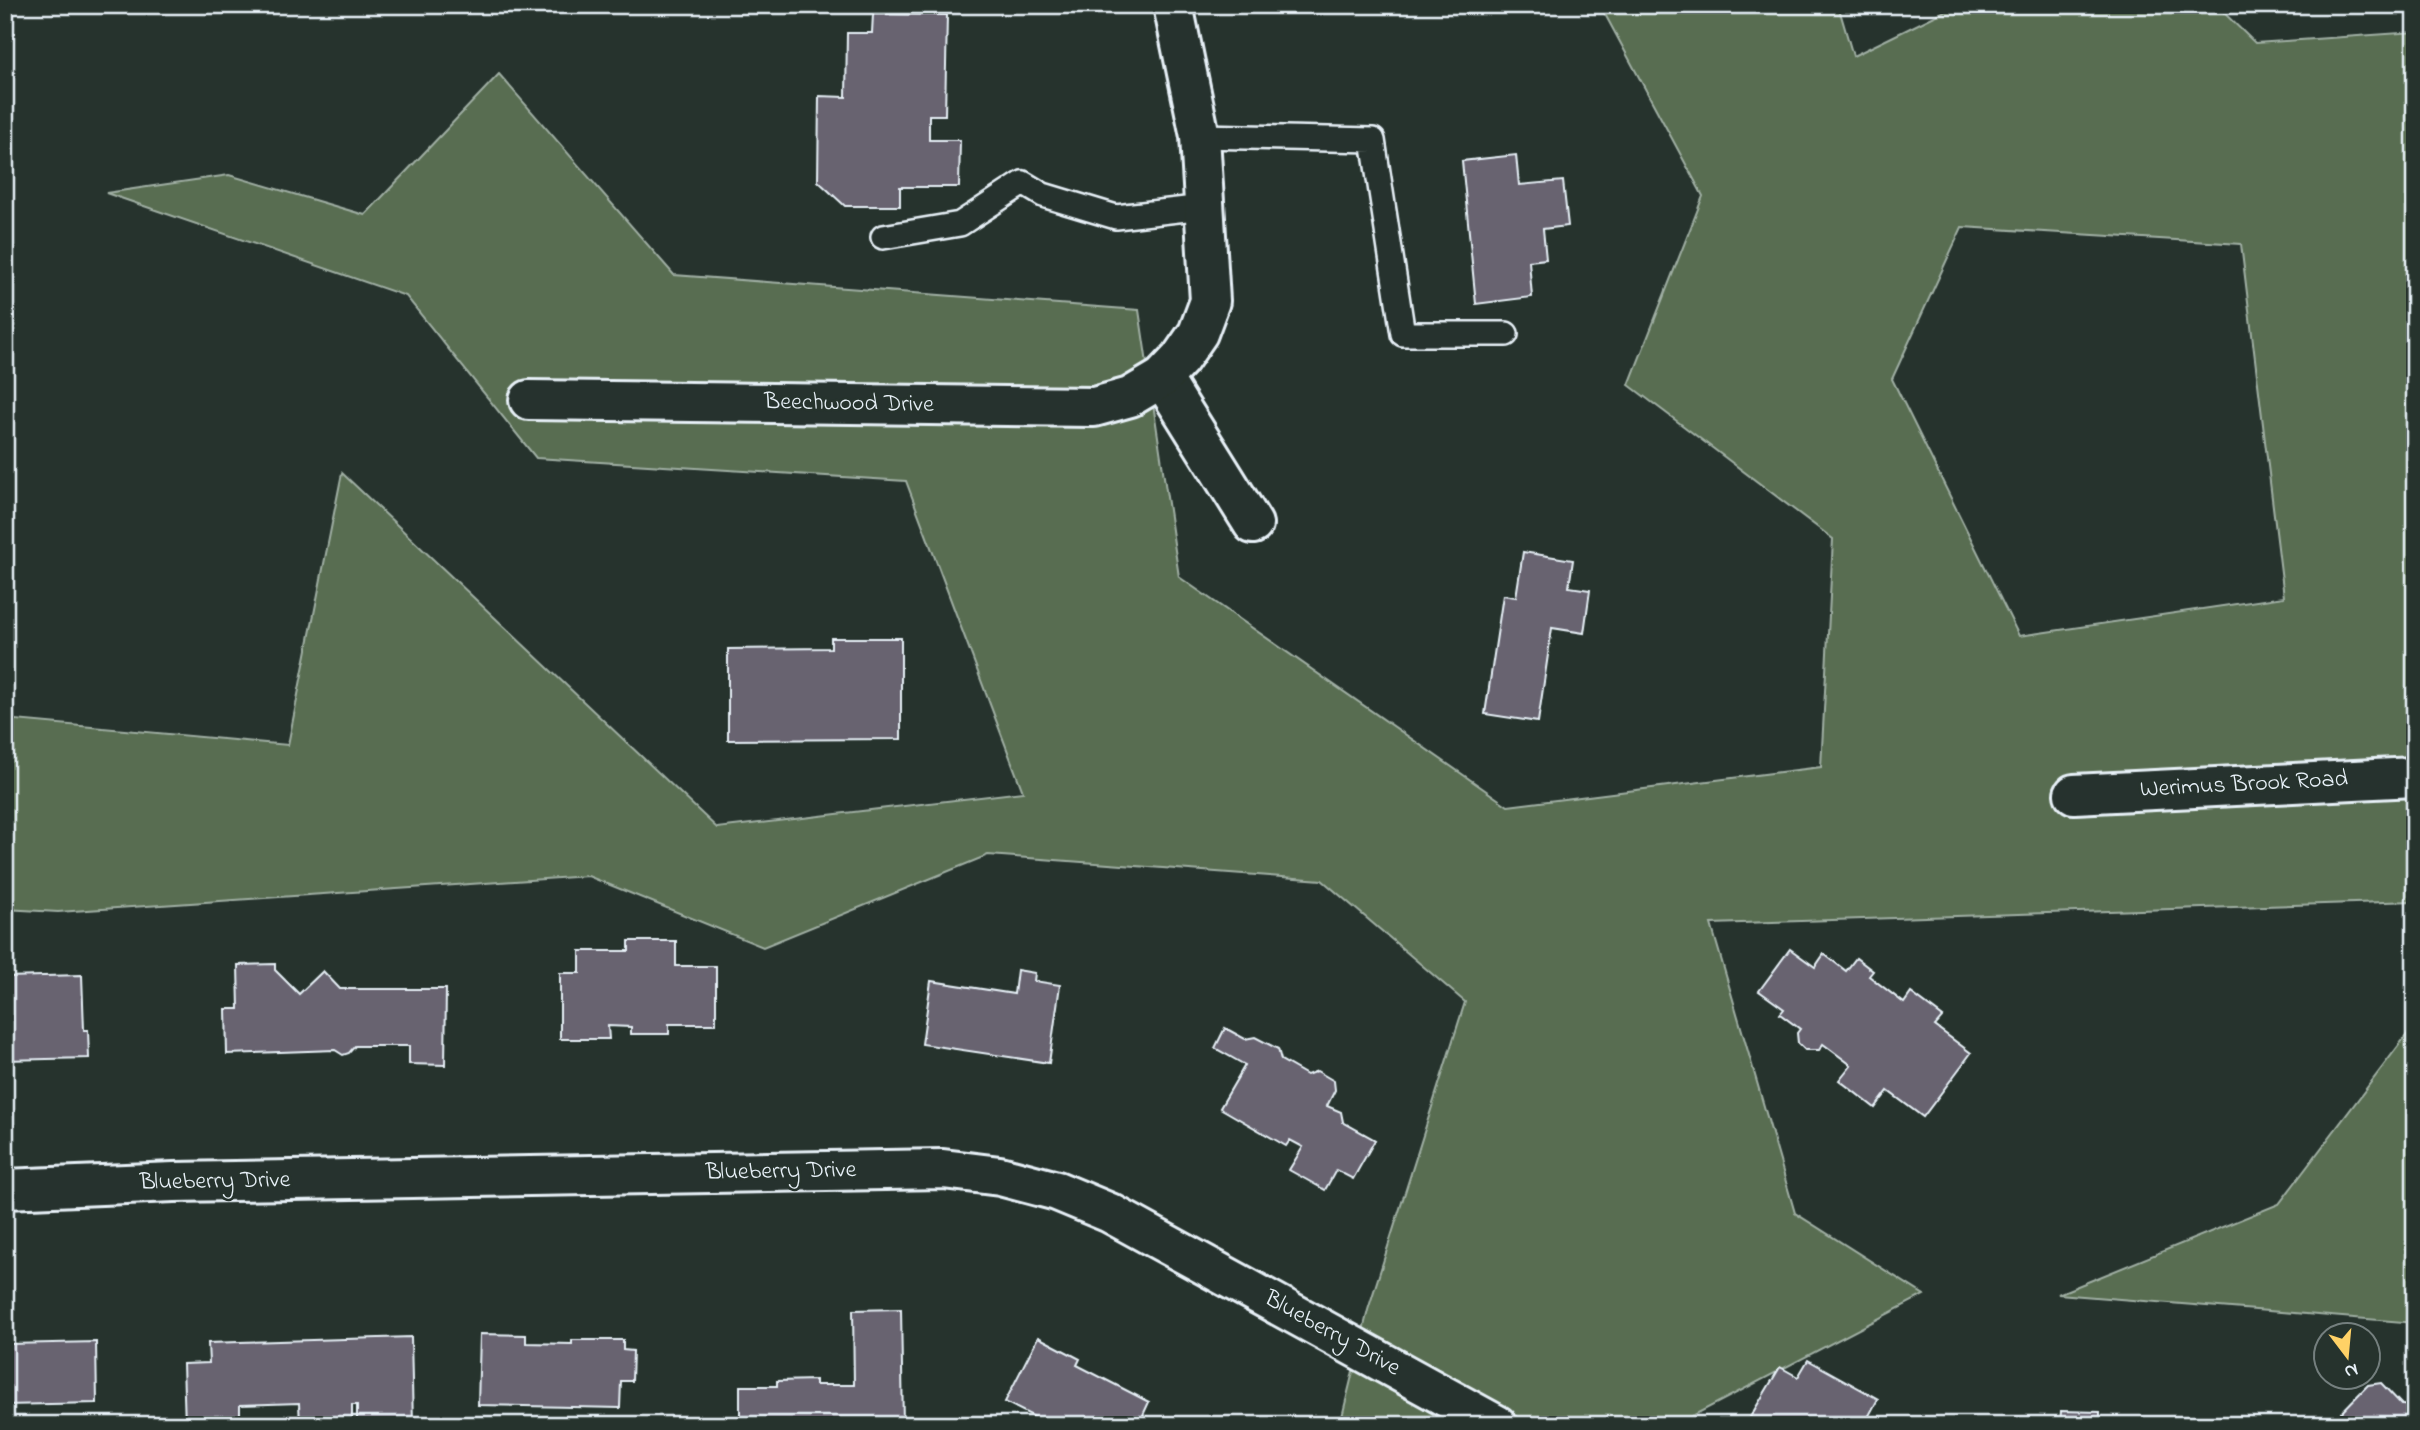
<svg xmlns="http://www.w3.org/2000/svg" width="2420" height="1430" font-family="'Indie Flower',sans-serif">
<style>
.green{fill:#586d51;stroke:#a0afa4;stroke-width:2;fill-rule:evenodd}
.building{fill:#676470;stroke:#e8f1f8;stroke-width:2}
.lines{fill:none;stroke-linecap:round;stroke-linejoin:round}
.lane-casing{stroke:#e8f1f8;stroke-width:28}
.street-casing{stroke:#e8f1f8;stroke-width:44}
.lane{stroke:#26332d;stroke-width:23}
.street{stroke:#26332d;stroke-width:38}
.labels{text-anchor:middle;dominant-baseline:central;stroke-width:5;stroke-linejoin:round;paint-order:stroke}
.street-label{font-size:24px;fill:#e8f1f8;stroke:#26332d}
</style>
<rect width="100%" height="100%" fill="#26332d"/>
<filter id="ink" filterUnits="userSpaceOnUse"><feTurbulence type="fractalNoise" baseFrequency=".0143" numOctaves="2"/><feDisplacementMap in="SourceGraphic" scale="14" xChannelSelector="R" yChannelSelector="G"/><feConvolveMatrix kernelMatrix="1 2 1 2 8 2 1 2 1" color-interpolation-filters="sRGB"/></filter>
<g filter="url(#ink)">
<g class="green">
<path d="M1600,5H1838L1853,56L1957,5H2216L2255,43L2415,32V901L1711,924L1795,1213L1924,1295L1675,1425H1340L1368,1310L1465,1002L1322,880L988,855L763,947L588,876L58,912L5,909V719L288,745L342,473L717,828L1023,792L906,481L536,458L406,296L106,193L229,175L365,215L499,74L674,275L1139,310L1179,577L1508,806L1821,767L1833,539L1629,385L1703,196ZM1962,227L2241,244L2284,597L2019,636L1892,379Z"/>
<polygon points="2415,1024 2415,1323 2058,1294 2279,1204"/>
</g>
<g class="building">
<polygon points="873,14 947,15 945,115 929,115 929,140 960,140 959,187 900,187 900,206 845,206 818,181 819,96 846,97 847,33 872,33"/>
<polygon points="1516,155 1519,185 1563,181 1568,226 1543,229 1546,259 1529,261 1532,297 1476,304 1462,161"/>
<polygon points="1523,552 1573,560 1569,587 1590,590 1584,633 1552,628 1538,722 1485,714 1503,595 1516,597"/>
<polygon points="831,638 901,638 901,739 728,740 728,649 831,648"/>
<polygon points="629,941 676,941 676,966 716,966 716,1024 669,1024 669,1034 631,1034 631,1027 608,1026 609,1039 560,1039 560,973 580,973 580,951 629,951"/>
<polygon points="1790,949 1815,967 1824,954 1846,971 1856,958 1873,971 1869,976 1904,1003 1911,993 1943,1017 1935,1026 1971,1053 1923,1117 1888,1091 1875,1108 1839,1080 1851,1065 1823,1044 1819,1050 1805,1050 1798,1043 1797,1033 1800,1029 1780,1014 1784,1009 1759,991"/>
<polygon points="275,964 275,970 299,994 323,971 340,989 446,989 445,1065 409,1064 409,1046 355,1046 349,1053 343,1055 335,1050 227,1054 226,1009 239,1009 238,965"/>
<polygon points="1017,970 1035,973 1034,981 1060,985 1049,1063 922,1044 931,981 1014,994"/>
<polygon points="82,975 84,1030 88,1030 89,1058 5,1060 5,977"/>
<polygon points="1225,1028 1245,1039 1255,1037 1278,1049 1281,1060 1307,1075 1317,1071 1334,1081 1335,1090 1327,1106 1341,1112 1343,1122 1375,1140 1353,1179 1336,1170 1325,1190 1289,1170 1303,1147 1290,1140 1286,1146 1220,1108 1245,1065 1215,1048"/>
<polygon points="901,1309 903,1425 740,1425 740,1386 777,1386 777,1381 815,1380 815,1385 854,1385 853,1310"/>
<polygon points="5,1326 9,1326 9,1344 96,1342 97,1403 5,1405"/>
<polygon points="480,1334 526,1335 526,1343 572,1344 572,1340 623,1340 623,1350 633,1351 632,1381 621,1381 620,1408 478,1405"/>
<polygon points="411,1337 413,1425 357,1425 357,1405 352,1405 352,1425 300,1425 299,1403 240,1405 240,1425 185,1425 183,1364 209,1363 208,1343"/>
<polygon points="1038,1337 1080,1359 1077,1365 1149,1402 1143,1415 1159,1423 1159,1425 1050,1425 1005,1402"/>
<polygon points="1808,1360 1878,1399 1866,1421 1873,1425 1759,1425 1749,1419 1780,1367 1798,1377"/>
<polygon points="2381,1383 2402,1405 2415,1406 2415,1425 2332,1425 2332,1422 2368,1385"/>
<polygon points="2061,1411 2100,1412 2100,1425 2060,1425"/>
</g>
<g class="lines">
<defs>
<g id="lane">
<polyline points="1200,136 1373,140 1403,334 1506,334"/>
<polyline points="883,237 960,224 1023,183 1043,195 1116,217 1204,207"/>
</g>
<g id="street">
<polyline points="1162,378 1253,524"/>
<polyline points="529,400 1094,407 1130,397 1162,378 1180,359 1198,333 1210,301 1200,136 1173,5"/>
<polyline points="2074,794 2415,777"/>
<polyline points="5,1189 174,1182 943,1169 1000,1176 1057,1191 1110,1213 1497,1425"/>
</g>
</defs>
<use href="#lane" class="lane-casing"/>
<use href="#street" class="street-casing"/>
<use href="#lane" class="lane"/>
<use href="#street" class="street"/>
</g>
</g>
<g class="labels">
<g class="street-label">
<text transform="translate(849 404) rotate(1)">Beechwood Drive</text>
<text transform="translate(2244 785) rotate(-3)">Werimus Brook Road</text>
<text transform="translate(781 1172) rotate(-1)">Blueberry Drive</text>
<text transform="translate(215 1182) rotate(-1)">Blueberry Drive</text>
<text transform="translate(1332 1334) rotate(29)">Blueberry Drive</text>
</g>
</g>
<rect width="2420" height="1430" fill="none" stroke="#26332d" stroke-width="28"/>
<rect x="14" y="14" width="2392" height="1402" fill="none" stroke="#e8f1f8" stroke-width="2.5" filter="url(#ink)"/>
<g transform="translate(2347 1356) rotate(164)"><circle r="33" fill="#26332d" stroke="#747f7e" stroke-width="2"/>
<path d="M0-5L12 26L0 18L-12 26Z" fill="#ffd166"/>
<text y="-10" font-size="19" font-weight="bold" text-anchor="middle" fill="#e8f1f8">N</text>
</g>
</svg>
